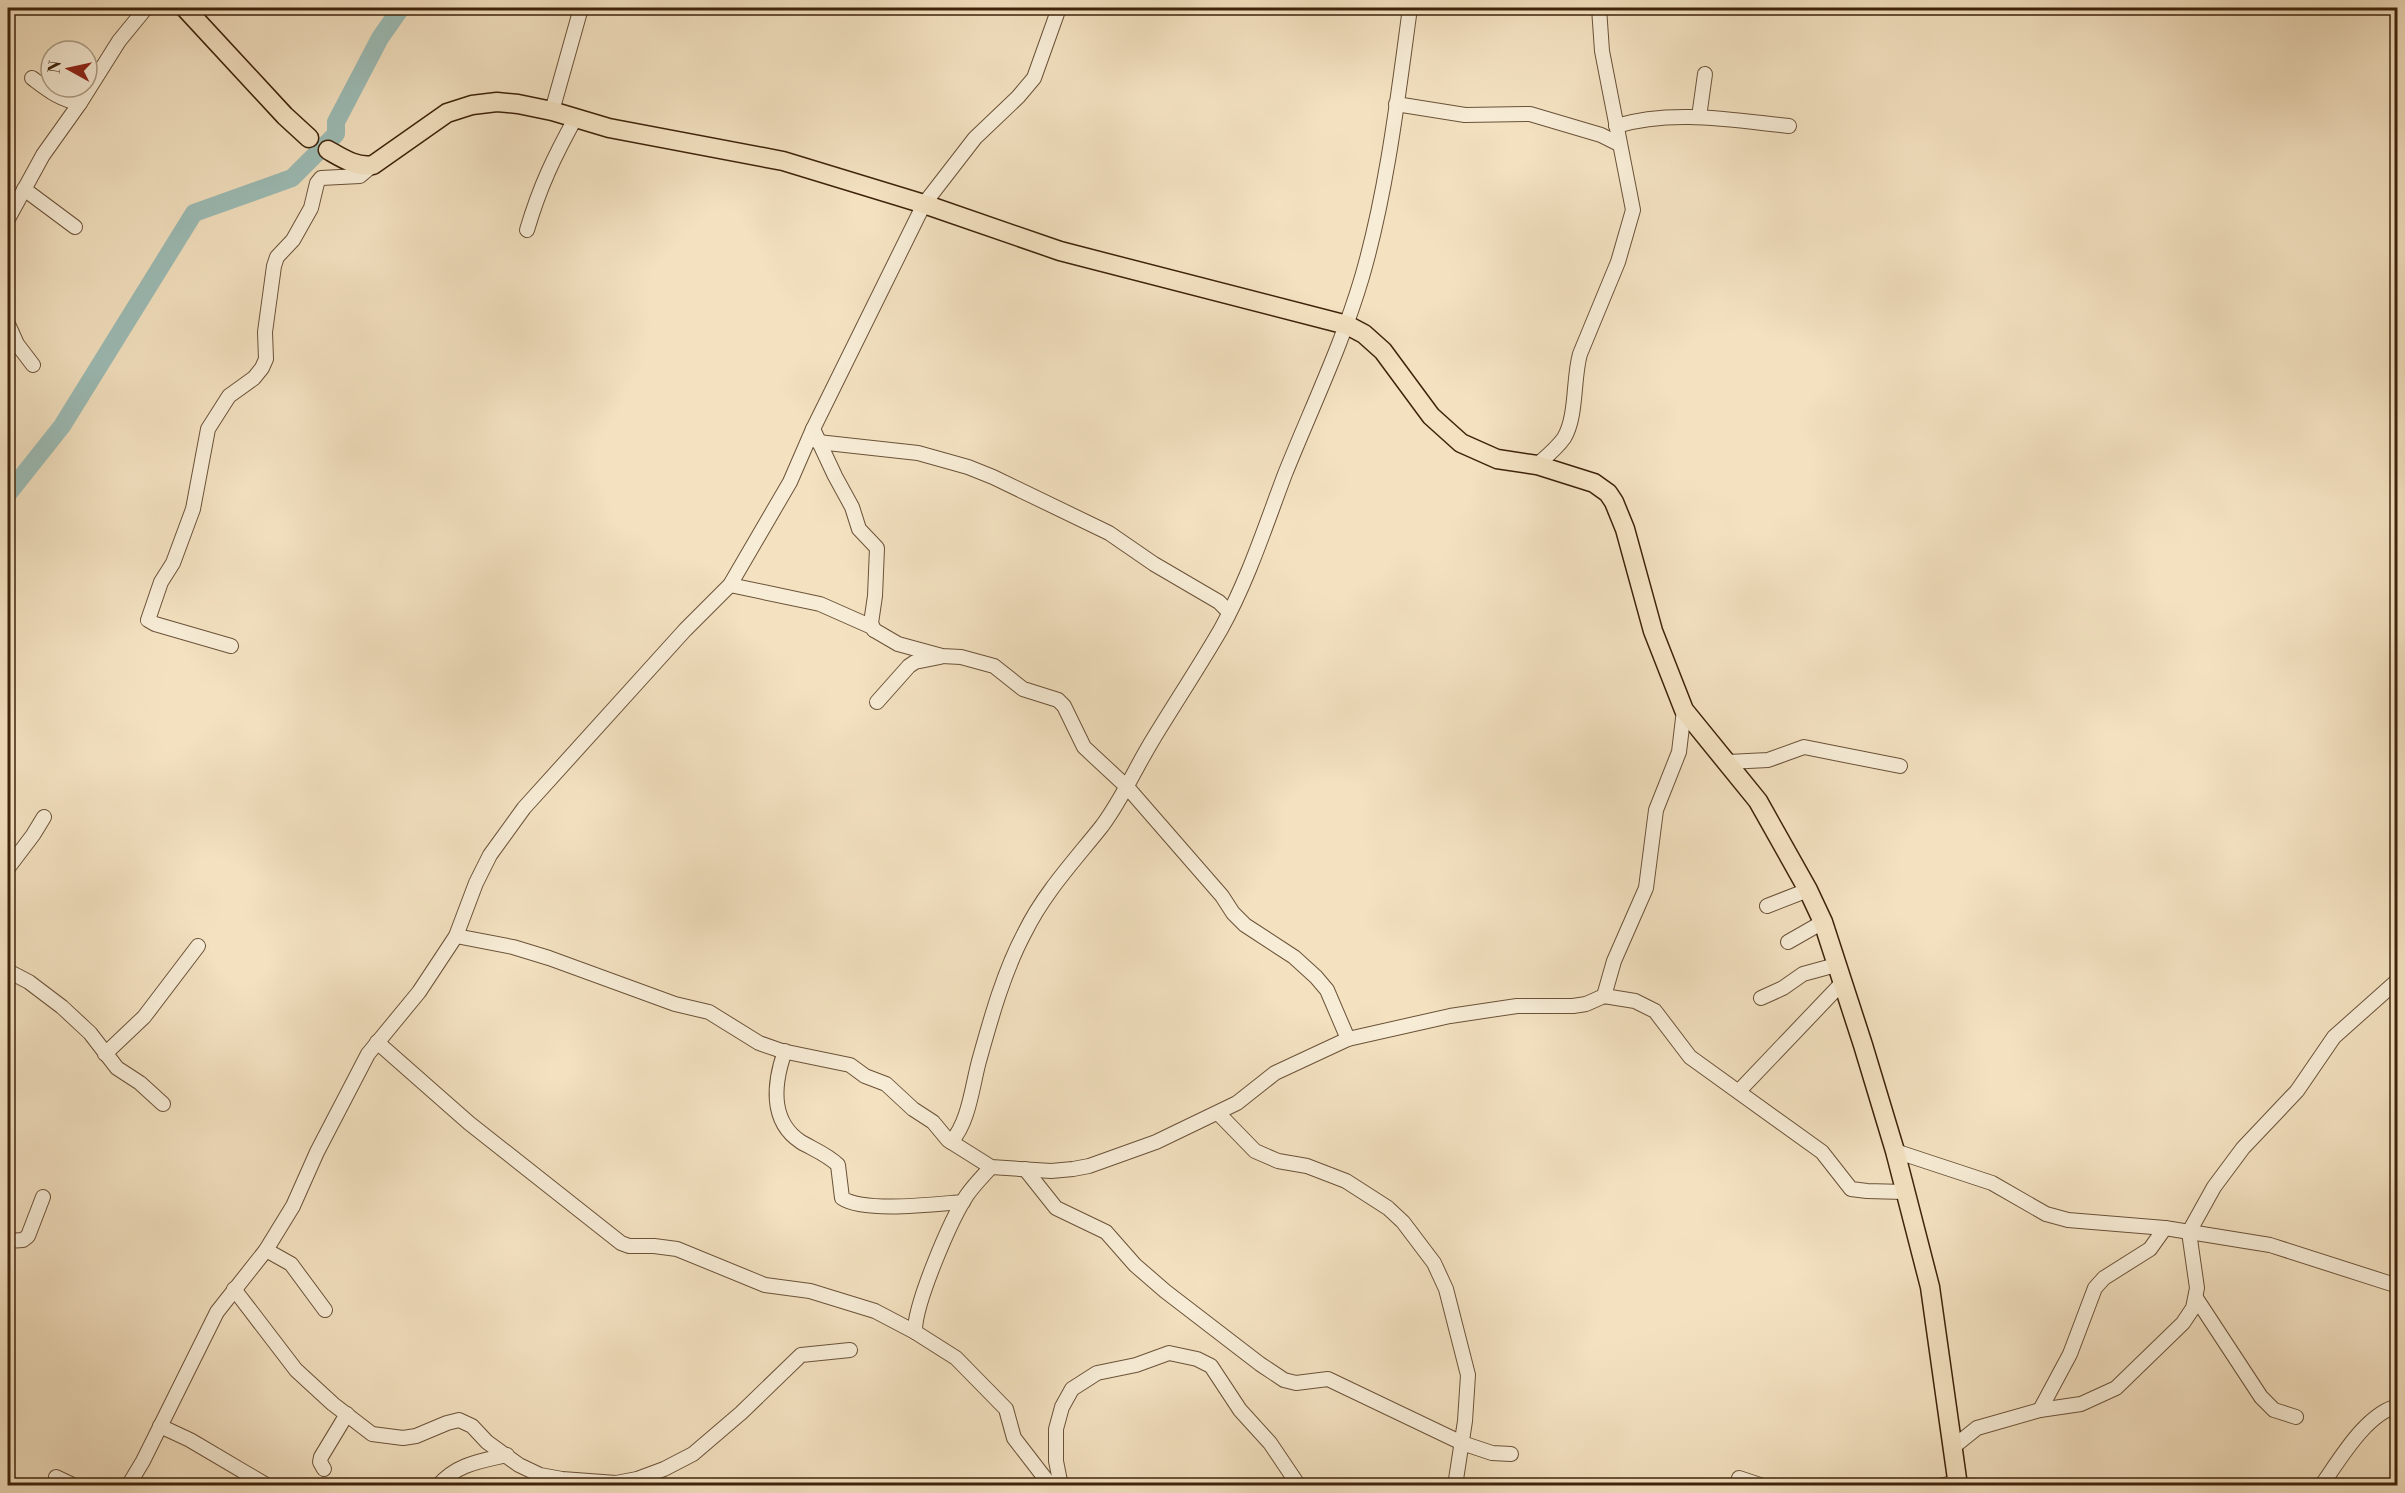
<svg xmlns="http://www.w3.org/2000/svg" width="2405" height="1493" font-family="'Libre Bodoni',serif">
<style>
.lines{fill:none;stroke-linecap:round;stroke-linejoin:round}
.river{stroke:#9cbcb6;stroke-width:18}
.minor-casing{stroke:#6b5238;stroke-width:16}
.major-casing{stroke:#3e230a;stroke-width:21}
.minor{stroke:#f7ecd6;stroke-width:14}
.major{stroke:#f3e1c0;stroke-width:18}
</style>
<rect width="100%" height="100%" fill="#f3e1c0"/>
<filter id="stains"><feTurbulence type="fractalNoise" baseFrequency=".00333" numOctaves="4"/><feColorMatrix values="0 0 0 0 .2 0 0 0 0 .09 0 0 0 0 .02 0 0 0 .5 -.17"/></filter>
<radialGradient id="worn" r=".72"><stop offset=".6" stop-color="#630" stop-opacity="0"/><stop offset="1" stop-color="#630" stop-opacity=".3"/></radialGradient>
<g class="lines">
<polyline class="river" points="8,494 62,426 194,213 292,178 336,134 336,122 380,38 401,8"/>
<defs>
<g id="minor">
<path d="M32,78C48,90 60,100 80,103"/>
<polyline points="1396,104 1465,115 1530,114 1601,135 1619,144"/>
<polyline points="552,111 581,8"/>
<polyline points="1699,117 1705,74"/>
<path d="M1616,126C1672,109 1732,120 1789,126"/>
<polyline points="24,189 75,227"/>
<polyline points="8,219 43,155 80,103 119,41 146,8"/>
<path d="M527,230C540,186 554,157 576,117"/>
<polyline points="8,324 17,344 33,365"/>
<polyline points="813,429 835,476 852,507 859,529 877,548 875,596 871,623 874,630 898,644 942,656 961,657 994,666 1023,689 1058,700 1064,706 1084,747 1128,788 1222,896 1233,913 1245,925 1294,957 1316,977 1327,990 1348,1039"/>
<polyline points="818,442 918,453 968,467 993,477 1109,533 1154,564 1219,602 1229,612"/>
<path d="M1537,465C1546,457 1557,448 1564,438C1577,417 1573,378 1580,354L1618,262L1633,210L1602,51L1599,8"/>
<polyline points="730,585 820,604 872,627 874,630"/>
<polyline points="231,646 155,624 148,620 161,582 173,563 193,509 208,429 229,396 254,378 262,368 266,359 265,332 274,266 277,257 293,240 311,208 317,183 321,178 360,176 373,165"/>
<polyline points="877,702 909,666 915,662 940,657"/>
<polyline points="1728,762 1768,760 1804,747 1900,766"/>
<polyline points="8,868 33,835 44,817"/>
<polyline points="1767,906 1808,890"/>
<polyline points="456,936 513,947 549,958 675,1004 709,1012 759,1043 782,1051 850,1065 865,1076 886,1084 913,1109 933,1122 948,1140 991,1167 1051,1171 1073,1169 1089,1166 1156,1142 1237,1103 1275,1073 1348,1039 1450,1016 1517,1006 1573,1006 1586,1004 1604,996 1635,1001 1655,1011 1690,1057 1822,1152 1851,1189 1867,1191 1904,1192"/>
<polyline points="1788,942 1823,922"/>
<polyline points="8,971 29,982 62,1007 90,1033 117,1068 140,1083 163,1104"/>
<polyline points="1604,996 1614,961 1646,888 1656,810 1679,752 1684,710"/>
<polyline points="1761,998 1783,988 1803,974 1836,965"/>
<polyline points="377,1042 469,1123 621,1243 629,1246 654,1246 677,1249 765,1285 810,1291 875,1311 915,1332"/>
<path d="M785,1051C774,1082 769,1121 801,1142C813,1149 828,1155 838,1165L842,1198C864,1213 936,1204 963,1202"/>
<polyline points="105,1054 144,1017 198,946"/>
<polyline points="1739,1091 1842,983"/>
<polyline points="1219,1114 1255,1151 1278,1161 1307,1166 1346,1181 1388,1208 1403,1222 1434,1263 1446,1289 1468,1375 1465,1421 1455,1486"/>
<path d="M951,1142C969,1122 972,1087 979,1061C991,1018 1004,971 1025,932C1044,893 1075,860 1102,826C1122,799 1135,769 1152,741C1175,703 1199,667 1221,629C1248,580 1265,527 1285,474C1311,409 1342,345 1362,277C1387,191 1398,96 1410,8"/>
<polyline points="1895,1151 1992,1183 2046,1214 2068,1220 2165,1228 2270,1245 2398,1286"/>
<path d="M991,1167C983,1176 974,1185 967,1195C951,1219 914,1305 915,1332L956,1358L1006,1409L1014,1438L1051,1486"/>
<polyline points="1025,1169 1056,1208 1106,1232 1135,1265 1165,1291 1260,1364 1284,1380 1296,1383 1328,1379 1462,1443 1492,1453 1511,1454"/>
<polyline points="8,1241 23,1240 28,1236 43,1197"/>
<polyline points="266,1250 291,1264 325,1310"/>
<polyline points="234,1289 296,1370 333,1404 372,1434 403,1438 416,1436 447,1423 459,1420 472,1426 487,1442 519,1465 540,1475 562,1479 616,1483 637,1479 664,1469 693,1454 741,1413 801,1355 850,1350"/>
<polyline points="2196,1298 2261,1397 2274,1410 2296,1417"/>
<polyline points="2040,1410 2070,1354 2095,1288 2104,1278 2150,1249 2165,1228"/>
<polyline points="160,1426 190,1440 268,1486"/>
<polyline points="1952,1448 1977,1428 2040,1410 2081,1404 2116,1388 2183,1323 2193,1308 2197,1288 2189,1232 2214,1187 2243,1148 2297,1091 2334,1037 2398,980"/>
<polyline points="324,1469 320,1462 321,1457 347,1414"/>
<polyline points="56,1477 75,1486"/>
<polyline points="1739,1478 1763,1486"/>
<polyline points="128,1486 143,1461 217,1312 266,1250 293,1206 317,1152 368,1054 419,992 456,936 476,883 490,855 524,808 685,630 730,585 790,482 813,429 924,204 975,138 1018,97 1034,78 1059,8"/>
<path d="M438,1486C456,1464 481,1461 507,1455"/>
<polyline points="1061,1486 1056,1461 1056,1429 1062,1407 1072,1389 1097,1373 1136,1365 1169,1353 1197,1359 1211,1366 1240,1410 1270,1443 1299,1486"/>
<polyline points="1939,1486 1958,1482"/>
<path d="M2321,1486C2339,1461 2366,1413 2398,1406"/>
</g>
<g id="major">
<polyline points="185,8 285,116 309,138"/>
<path d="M328,150C342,158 357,168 373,165L447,113L472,105L497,102L518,104L552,111L609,128L783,161L924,204L1060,251L1347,325L1364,334L1383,351L1431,416L1461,443L1497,459L1537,465L1594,483L1608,493L1614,502L1625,529L1653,631L1684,710L1758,801L1808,890L1823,922L1863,1045L1895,1151L1930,1287L1958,1486"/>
</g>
</defs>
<use href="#minor" class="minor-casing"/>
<use href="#major" class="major-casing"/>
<use href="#minor" class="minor"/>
<use href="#major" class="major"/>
</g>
<rect width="2405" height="1493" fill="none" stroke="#f3e1c0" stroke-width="30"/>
<rect x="9" y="9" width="2387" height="1475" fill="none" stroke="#3e230a" stroke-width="3"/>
<rect x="15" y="15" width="2375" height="1463" fill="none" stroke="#3e230a" stroke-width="1.5"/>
<g transform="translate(69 69) rotate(278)"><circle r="28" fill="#f7ecd6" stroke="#ad9c84" stroke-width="1.5"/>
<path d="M0-4.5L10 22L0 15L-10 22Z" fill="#8f2418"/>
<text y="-9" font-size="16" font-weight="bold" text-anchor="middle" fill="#3e230a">N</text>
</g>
<rect width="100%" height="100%" filter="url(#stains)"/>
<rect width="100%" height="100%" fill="url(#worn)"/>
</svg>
